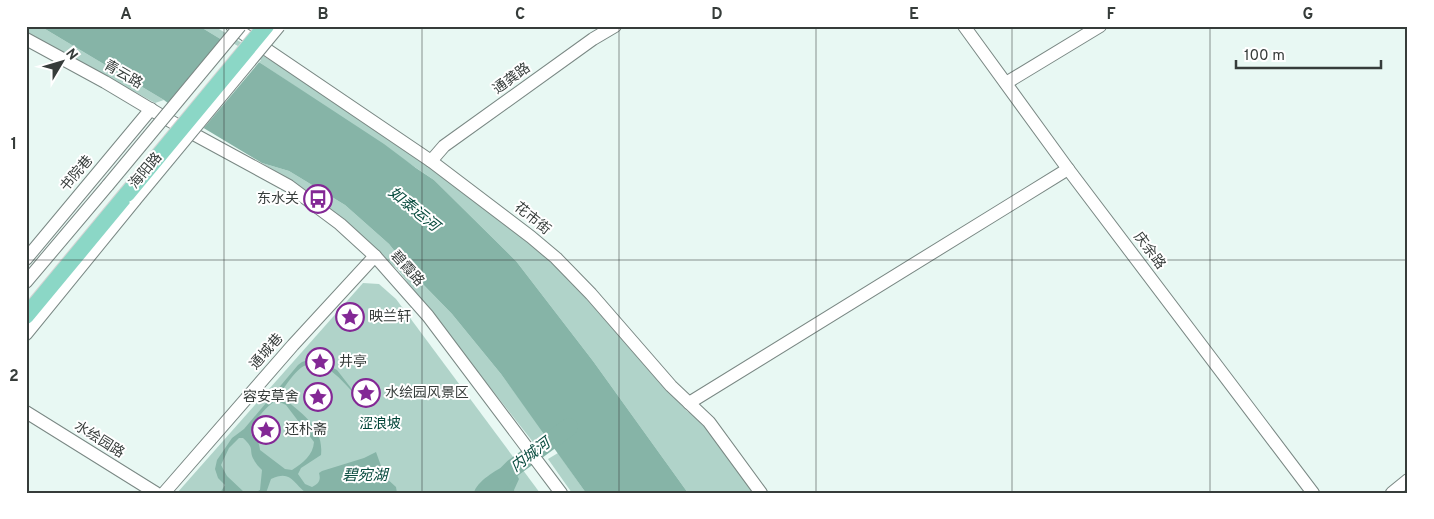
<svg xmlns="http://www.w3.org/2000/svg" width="1434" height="519" font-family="Overpass,'Noto Sans SC',sans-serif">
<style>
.green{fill:#b0d3c9}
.water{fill:#86b4a7;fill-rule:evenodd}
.pier{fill:#e8f8f3}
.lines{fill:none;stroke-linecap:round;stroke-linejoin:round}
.river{stroke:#86b4a7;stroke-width:18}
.minor-casing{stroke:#7a8884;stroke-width:14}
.major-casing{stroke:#d3d4d4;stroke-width:18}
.minor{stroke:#fff;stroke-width:12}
.major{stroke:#8bd7c6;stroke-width:16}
.minor-bridge-casing{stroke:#7a8884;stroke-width:14;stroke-linecap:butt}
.major-bridge-casing{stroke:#d3d4d4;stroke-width:18;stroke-linecap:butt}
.minor-bridge{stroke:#fff;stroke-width:12}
.major-bridge{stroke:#8bd7c6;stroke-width:16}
.grid{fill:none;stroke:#363c3a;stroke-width:1;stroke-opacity:0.55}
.labels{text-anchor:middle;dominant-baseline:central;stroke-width:4;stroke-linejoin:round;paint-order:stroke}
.street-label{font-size:14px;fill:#363c3a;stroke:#fff}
.poi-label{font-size:14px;fill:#363c3a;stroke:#fff;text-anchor:start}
.park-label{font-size:14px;fill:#004437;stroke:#fff}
.water-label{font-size:15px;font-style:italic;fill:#084b3e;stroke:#fff}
.neatline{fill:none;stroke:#363c3a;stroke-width:2}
.grid-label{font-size:16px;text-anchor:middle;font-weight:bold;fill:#363c3a}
</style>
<rect width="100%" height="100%" fill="#e8f8f3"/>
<g class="green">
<polygon points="26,26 40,26 164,100 155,103 26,32"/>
<polygon points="199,26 214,26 321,91 436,172 557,265 661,383 687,411 705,424 756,493 688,493 593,361 516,261 434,180 262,64"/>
<polygon points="262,163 289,171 345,205 389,244 412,273 452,314 501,374 545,434 533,442 398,270 358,233 315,197"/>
<polygon points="363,283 379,284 396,299 540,493 177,493"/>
<polygon points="558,453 586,493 572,493 548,459"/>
</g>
<g class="water">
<polygon points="40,26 199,26 262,64 384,144 416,168 434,180 516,261 593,361 688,493 586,493 501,374 452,314 412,273 389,244 345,205 289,171 262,163 187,118 164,100"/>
<path d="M312,352L315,359L337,370L365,406C352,393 326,354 304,366C296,370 289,381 283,389V397C301,414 324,426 321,455L301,468L298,474L305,484L312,487C319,484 321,480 319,473L322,471L364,458L376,452L385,477L396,487L397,493H306C292,482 291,470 271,479L266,493H254L260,490L262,470C259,467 256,464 254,460C248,449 256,450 243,438H239L229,448L221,465L227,476L245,493H220L225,485L218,478L215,469L217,460L232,438L244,429L298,365L302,362L308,360ZM276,400L286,405L314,442C313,455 303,463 292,470L285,469L260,450C260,449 259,443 258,442C256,438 251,438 251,432C251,422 269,405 276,400Z"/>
<path d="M507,465L513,468L519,479L514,490L515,493H474C476,482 497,469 507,465Z"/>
</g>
<polygon class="pier" points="223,37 261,60 202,130 185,121 166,105"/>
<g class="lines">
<polyline class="river" points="488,493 513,468 569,427"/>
<defs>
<g id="minor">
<polyline points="232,26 431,161 531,237 556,258 591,294 671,386 709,422 761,493"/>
<polyline points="964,26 1068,169 1313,493"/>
<polyline points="26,39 105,82 177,125 289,186 340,224 375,256 428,316 561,493"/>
<polyline points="1006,83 1100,26"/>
<polyline points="431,161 444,146 593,39 615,26"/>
<polyline points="26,259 151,109"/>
<polyline points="26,282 108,185"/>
<polyline points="26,334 135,200"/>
<polyline points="689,403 1068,169"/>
<polyline points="26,412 156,493"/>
<polyline points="164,493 293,345 375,256"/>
<polyline points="1392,493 1408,480"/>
</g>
<polyline id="major" points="26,316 127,194"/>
</defs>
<use href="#minor" class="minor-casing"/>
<use href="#major" class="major-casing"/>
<use href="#minor" class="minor"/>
<use href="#major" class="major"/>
<defs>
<g id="minor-bridge">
<polyline points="108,185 240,26"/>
<polyline points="135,200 279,26"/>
</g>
<polyline id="major-bridge" points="127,194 266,26"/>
</defs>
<use href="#minor-bridge" class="minor-bridge-casing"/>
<use href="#major-bridge" class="major-bridge-casing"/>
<use href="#minor-bridge" class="minor-bridge"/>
<use href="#major-bridge" class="major-bridge"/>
</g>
<path class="grid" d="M224,26V493M422,26V493M619,26V493M816,26V493M1012,26V493M1210,26V493M26,260H1408"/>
<defs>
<symbol id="bus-ring" viewBox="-11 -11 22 22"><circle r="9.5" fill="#fff" stroke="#832895" stroke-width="1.5"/><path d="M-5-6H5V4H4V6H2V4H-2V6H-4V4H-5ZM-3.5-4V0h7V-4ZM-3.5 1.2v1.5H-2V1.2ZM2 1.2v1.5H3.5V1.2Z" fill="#832895"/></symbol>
<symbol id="sight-ring" viewBox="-11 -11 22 22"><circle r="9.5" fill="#fff" stroke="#832895" stroke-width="1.5"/><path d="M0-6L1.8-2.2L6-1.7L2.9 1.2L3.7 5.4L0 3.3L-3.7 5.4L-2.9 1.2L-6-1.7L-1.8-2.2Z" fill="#832895"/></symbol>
</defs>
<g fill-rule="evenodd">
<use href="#bus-ring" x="302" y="183" width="32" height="32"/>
<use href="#sight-ring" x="334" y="301" width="32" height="32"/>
<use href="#sight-ring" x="304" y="346" width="32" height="32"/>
<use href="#sight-ring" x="350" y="377" width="32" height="32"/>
<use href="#sight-ring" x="302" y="381" width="32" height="32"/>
<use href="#sight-ring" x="250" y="414" width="32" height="32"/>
</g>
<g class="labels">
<g class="street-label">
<text transform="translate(123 75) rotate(30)">青云路</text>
<text transform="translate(512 79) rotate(-36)">通龚路</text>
<text transform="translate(146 171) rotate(-50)">海阳路</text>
<text transform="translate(77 174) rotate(-50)">书院巷</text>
<text transform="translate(532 219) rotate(39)">花市街</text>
<text transform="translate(1149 251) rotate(53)">庆余路</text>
<text transform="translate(407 269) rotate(48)">碧霞路</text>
<text transform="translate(267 352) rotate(-49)">通城巷</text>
<text transform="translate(99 440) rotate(32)">水绘园路</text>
</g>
<g class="poi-label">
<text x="299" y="199" text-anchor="end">东水关</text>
<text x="369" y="317">映兰轩</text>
<text x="339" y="362">井亭</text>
<text x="385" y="393">水绘园风景区</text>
<text x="299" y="397" text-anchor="end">容安草舍</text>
<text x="285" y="430">还朴斋</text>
</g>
<g class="park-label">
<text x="380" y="424">涩浪坡</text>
</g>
<g class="water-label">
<text transform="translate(413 210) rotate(39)">如泰运河</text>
<text transform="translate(531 456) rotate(-37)">内城河</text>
<text x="365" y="476">碧宛湖</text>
</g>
</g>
<rect width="1434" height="519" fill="none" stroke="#ffffff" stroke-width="55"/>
<g transform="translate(62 62) rotate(52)" stroke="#ffffff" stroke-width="4" paint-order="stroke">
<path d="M0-4L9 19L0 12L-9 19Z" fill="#363c3a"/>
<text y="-8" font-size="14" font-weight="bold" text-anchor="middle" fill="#363c3a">N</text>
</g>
<path d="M1236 60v8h145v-8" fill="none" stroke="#363c3a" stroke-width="2.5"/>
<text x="1244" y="60" font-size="15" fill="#363c3a" stroke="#ffffff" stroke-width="4" paint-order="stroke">100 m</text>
<rect x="28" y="28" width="1378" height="464" class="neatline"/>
<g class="grid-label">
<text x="126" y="19">A</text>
<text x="323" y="19">B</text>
<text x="520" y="19">C</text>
<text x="717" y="19">D</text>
<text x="914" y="19">E</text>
<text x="1111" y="19">F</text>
<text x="1308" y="19">G</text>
<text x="14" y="149">1</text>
<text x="14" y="381">2</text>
</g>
</svg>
